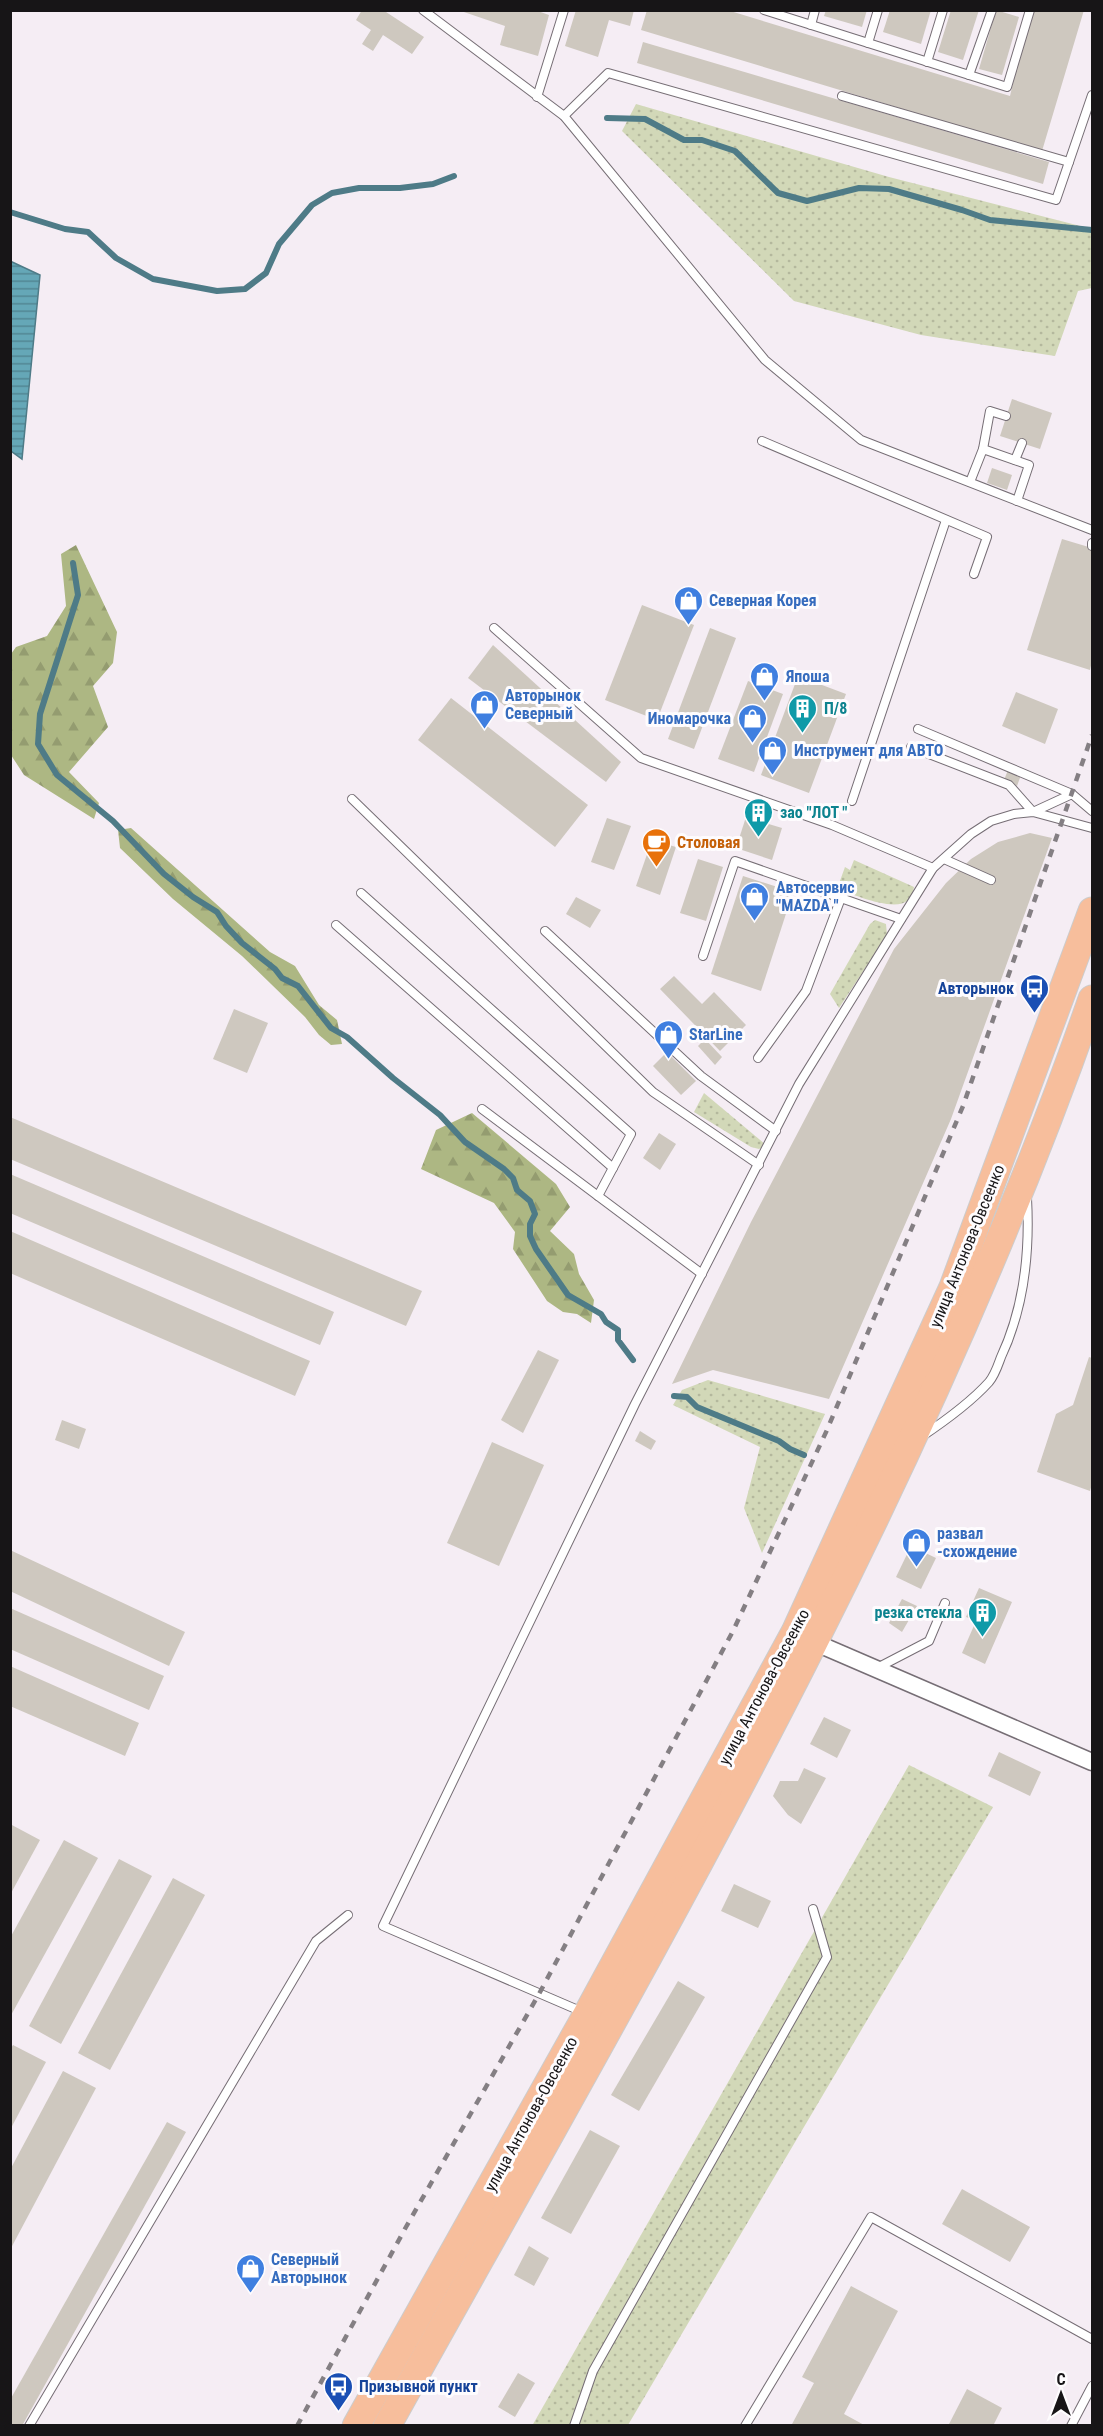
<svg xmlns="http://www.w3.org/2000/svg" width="1103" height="2436" font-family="'Roboto Condensed',sans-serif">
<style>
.green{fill:url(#green-dots)}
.forest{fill:url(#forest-firs)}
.water{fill:url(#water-rules);stroke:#4e7b87;stroke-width:1.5}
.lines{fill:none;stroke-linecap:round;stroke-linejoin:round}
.stream{stroke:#4e7b87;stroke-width:6}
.building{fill:#cec8bf}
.service-casing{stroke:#766e75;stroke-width:10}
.minor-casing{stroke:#766e75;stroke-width:19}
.trunk-casing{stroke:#ccc;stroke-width:29}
.service{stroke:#fff;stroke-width:8}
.minor{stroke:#fff;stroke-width:16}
.trunk{stroke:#f7be9c;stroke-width:27}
.rail{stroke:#847f83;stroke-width:4.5;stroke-dasharray:8 8;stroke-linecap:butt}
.labels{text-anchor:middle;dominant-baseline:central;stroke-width:6;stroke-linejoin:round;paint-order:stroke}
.shop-label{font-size:16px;font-weight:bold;fill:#366cbe;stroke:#fefcfe;text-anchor:start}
.culture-label{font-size:16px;font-weight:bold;fill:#0d838f;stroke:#fefcfe;text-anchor:start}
.food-label{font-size:16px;font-weight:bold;fill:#c56008;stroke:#fefcfe;text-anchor:start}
.transit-label{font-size:16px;font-weight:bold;fill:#164399;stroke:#fefcfe;text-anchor:end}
.street-label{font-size:16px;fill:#171517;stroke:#fefcfe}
</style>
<defs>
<pattern id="green-dots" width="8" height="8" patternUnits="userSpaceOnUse" patternTransform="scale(1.5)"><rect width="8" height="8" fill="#d2d8b8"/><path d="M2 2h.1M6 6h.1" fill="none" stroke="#b4b89d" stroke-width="1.8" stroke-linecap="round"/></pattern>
<pattern id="forest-firs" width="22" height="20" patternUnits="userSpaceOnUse" patternTransform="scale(1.5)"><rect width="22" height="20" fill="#adb783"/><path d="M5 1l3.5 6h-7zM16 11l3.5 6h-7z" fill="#949c70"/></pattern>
<pattern id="water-rules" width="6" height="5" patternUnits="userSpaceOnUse" patternTransform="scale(1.5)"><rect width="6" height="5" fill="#65a7b7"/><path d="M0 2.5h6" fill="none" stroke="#528794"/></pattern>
</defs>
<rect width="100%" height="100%" fill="#f5edf4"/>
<g class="green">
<polygon points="636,104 889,177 1092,229 1092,288 1078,291 1055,356 921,335 794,301 622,131"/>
<path d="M854,860L914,887C913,892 912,897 908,900C895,913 853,894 837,889L845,867L850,870Z"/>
<polygon points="875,920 886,924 887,935 839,1008 830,994 870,924"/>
<polygon points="704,1093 766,1145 759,1149 751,1147 694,1112"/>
<polygon points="708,1380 825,1414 762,1553 744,1508 760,1447 673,1405 682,1390"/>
<polygon points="909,1765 993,1807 628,2425 532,2426"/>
</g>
<g class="forest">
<polygon points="76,545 117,632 113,663 93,686 108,727 69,772 99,803 94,819 24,775 11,755 11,654 16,647 47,636 66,606 61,554"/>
<polygon points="131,828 270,952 295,966 319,1005 337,1020 342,1044 331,1045 319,1035 305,1017 242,956 173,899 120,848 118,830"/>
<polygon points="472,1113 556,1184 570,1207 550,1231 574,1254 579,1274 594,1300 591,1323 577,1314 563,1312 547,1301 513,1249 515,1232 494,1203 421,1169 436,1130"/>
</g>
<polygon class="water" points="10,261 40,275 22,459 11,451"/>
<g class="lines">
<g class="stream">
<polyline points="607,118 645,119 684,140 702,140 735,151 778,193 807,201 859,188 889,189 962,210 990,220 1092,230"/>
<polyline points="10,212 65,229 88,232 116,258 153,279 217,291 245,289 266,273 279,244 312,205 332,193 359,188 400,188 433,184 454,176"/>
<polyline points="73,563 78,595 40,714 38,744 57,775 113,821 164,874 193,897 217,912 226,926 242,943 275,969 282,978 298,986 331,1028 347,1037 393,1078 440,1115 465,1142 504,1169 513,1178 517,1190 530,1201 535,1214 530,1224 530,1236 536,1249 568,1295 601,1314 606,1322 618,1330 618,1340 633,1360"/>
<polyline points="674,1396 687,1397 697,1407 779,1441 790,1449 804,1455"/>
</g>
</g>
<g class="building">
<polygon points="362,10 383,10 424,37 412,54 383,35 373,51 362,44 371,30 356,20"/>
<polygon points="458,10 535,10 549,15 538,56 500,45 505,26"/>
<polygon points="576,10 634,10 630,26 609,20 598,57 565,46"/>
<polygon points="647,10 727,10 1010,96 1030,10 1084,10 1042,151 641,30"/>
<polygon points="826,10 867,10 862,27 824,16"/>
<polygon points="890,10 931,10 921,44 883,32"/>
<polygon points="951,10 979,10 963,60 938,52"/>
<polygon points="996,10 1019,17 1002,75 979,69"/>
<polygon points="643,42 1049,162 1043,184 637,63"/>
<polygon points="1012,399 1052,413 1040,449 1000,436"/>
<polygon points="992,468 1012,475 1007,490 987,483"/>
<polygon points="1062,539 1092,548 1092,661 1090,670 1027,650"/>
<polygon points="642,605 694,625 657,720 605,700"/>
<polygon points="710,628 736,638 694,749 668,739"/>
<polygon points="493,645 621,762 606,782 468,678"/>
<polygon points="798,676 846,694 809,793 761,775"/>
<polygon points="748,681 783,694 754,772 718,759"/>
<polygon points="1016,692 1058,709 1045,744 1002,726"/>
<polygon points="451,698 588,805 555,847 418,740"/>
<polygon points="1008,770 1021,775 1017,786 1004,780"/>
<polygon points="746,817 782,828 772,860 736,848"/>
<polygon points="607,818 631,826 614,870 591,862"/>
<polygon points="1030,833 1052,838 951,1119 829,1399 713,1370 672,1384 751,1222 894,949 946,883 971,859 998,842"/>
<polygon points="652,840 676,847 660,895 636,886"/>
<polygon points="698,859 723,867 706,921 680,913"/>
<polygon points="743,876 793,892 761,991 711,974"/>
<polygon points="576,897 601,910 590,928 566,914"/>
<polygon points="674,976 702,1004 714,992 746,1025 720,1051 660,989"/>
<polygon points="234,1009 268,1023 247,1073 213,1059"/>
<polygon points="705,1039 722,1057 715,1065 698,1046"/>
<polygon points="667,1052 696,1081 681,1095 653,1066"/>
<polygon points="10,1117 422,1291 406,1326 10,1159"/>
<polygon points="659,1133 676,1144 660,1170 643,1158"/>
<polygon points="10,1174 334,1312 320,1345 10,1213"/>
<polygon points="10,1231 310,1361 295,1396 10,1273"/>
<polygon points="538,1350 559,1360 523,1433 501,1420"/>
<polygon points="1089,1357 1092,1358 1092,1484 1090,1491 1037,1472 1056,1414 1073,1405"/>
<polygon points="62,1420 86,1429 79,1449 55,1440"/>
<polygon points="640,1431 656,1441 651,1450 635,1441"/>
<polygon points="492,1442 544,1465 499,1566 447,1543"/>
<polygon points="911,1546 936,1558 921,1589 896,1577"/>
<polygon points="10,1550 185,1632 169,1666 10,1591"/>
<polygon points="979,1588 1012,1602 985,1664 962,1653 976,1621 966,1617"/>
<polygon points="902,1599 917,1606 902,1632 889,1623"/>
<polygon points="10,1608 164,1676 149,1710 10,1649"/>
<polygon points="10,1666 139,1723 125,1756 10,1706"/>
<polygon points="824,1717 851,1730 837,1758 810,1744"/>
<polygon points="999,1752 1041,1772 1030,1796 988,1776"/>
<polygon points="804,1768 826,1778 801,1824 788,1815 773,1796 780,1781 798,1781"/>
<polygon points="10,1824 40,1840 10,1895"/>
<polygon points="64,1840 98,1858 10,2017 10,1938"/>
<polygon points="119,1859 152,1876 61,2044 29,2026"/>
<polygon points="173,1878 205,1895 110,2070 78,2053"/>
<polygon points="734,1884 771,1901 758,1928 721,1911"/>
<polygon points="678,1981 705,1997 639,2111 611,2095"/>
<polygon points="13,2045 46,2062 10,2130 10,2050"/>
<polygon points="63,2071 96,2088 10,2250 10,2170"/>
<polygon points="167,2122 186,2132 22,2426 10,2426 10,2400"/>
<polygon points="590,2130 620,2146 571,2234 541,2218"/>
<polygon points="962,2189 1030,2227 1010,2262 942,2224"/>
<polygon points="529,2246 549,2258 534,2286 514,2275"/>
<polygon points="851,2286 898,2311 844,2414 866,2426 791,2426 814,2383 802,2377"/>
<polygon points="518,2373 535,2383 515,2417 498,2407"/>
<polygon points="967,2389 1002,2408 993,2426 948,2426"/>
</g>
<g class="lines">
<defs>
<g id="service">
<polyline points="423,10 564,116 765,360 861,440 1092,530"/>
<polyline points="764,10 1007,87 1030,10"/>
<polyline points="811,25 815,10"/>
<polyline points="868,43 878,10"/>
<polyline points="927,62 943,10"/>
<polyline points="969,75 992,10"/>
<polyline points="842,96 1069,162"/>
<polyline points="537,97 564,10"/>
<polyline points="564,116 608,73 1056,200 1092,95"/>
<polyline points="762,441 987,537 974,574"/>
<polyline points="983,449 990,411 1006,416"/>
<polyline points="1015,460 1022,443"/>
<polyline points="970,482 983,449 1029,465 1017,501"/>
<polyline points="1092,546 1092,543"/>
<polyline points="494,628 641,758 832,825 933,868"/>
<polyline points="918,729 1072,794 1092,811"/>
<polyline points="911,747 1009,785 1033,812 1072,794"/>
<polyline points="352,799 653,1092 759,1165"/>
<polyline points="852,801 946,520"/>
<polyline points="944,859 991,880"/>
<polyline points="361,893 631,1134 598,1196"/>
<polyline points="336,925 613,1168"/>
<polyline points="545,931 701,1076 776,1131"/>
<polyline points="703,956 735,861 901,919"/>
<polyline points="758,1058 806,991 841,898"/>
<polyline points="482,1109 702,1274"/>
<path d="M921,1437C945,1421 970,1403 989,1382C995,1375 998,1365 1001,1357C1024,1308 1030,1252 1027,1198"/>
<polyline points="877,1668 929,1641 945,1603"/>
<polyline points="585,2013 383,1926 635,1404 799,1084 933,868 971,834 991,821 1014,814 1033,812 1092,828"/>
<polyline points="29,2426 316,1941 348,1915"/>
<polyline points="574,2426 593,2371 827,1957 813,1909"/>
<polyline points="745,2426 871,2217 1092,2339"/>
<polyline points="1071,2426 1092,2386"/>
</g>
<polyline id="minor" points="816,1643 1092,1762"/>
<g id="trunk">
<polyline points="356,2426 587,2014 795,1632 953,1287 1092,911"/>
<path d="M387,2426C645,1962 917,1502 1092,999"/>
</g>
</defs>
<use href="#service" class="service-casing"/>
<use href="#minor" class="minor-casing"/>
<use href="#trunk" class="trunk-casing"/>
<use href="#service" class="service"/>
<use href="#minor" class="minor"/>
<use href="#trunk" class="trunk"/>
<polyline class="rail" points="297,2426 406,2227 539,1994 733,1631 827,1430 963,1106 1092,735"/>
</g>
<defs>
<symbol id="shop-pin" viewBox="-11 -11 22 30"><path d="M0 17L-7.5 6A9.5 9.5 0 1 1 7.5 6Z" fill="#3f7fe0" stroke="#fefcfe"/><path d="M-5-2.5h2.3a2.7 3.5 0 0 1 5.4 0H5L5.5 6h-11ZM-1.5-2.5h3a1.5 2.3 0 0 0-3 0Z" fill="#fff"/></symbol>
<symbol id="building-pin" viewBox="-11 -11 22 30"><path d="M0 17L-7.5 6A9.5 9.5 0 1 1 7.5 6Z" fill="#0f9aa8" stroke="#fefcfe"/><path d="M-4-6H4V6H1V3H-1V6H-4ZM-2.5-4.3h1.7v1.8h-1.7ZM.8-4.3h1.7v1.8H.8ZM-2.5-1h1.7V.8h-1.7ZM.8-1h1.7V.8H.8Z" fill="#fff"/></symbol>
<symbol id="cafe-pin" viewBox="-11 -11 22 30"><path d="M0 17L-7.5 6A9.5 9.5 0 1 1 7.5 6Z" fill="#e8710a" stroke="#fefcfe"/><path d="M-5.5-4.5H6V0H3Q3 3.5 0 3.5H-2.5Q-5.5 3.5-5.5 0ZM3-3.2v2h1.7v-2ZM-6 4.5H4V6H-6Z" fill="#fff"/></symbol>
<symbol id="bus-pin" viewBox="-11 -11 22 30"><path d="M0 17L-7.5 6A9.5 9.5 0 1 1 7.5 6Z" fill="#1a4fb4" stroke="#fefcfe"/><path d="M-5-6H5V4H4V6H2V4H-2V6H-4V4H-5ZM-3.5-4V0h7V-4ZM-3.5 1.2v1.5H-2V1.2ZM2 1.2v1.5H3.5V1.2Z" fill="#fff"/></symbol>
</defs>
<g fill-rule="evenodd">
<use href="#shop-pin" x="672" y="584" width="33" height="45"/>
<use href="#shop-pin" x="748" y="660" width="33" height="45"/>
<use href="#shop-pin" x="468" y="688" width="33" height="45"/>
<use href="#building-pin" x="786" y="692" width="33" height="45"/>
<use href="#shop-pin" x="736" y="702" width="33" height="45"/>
<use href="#shop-pin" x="756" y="734" width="33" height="45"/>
<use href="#building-pin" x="742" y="796" width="33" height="45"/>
<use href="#cafe-pin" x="640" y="826" width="33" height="45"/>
<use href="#shop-pin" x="738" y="880" width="33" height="45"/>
<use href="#bus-pin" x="1018" y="972" width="33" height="45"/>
<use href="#shop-pin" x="652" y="1018" width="33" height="45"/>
<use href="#shop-pin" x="900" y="1526" width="33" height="45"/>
<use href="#building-pin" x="966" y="1596" width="33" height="45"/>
<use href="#shop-pin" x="234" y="2252" width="33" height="45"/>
<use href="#bus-pin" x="322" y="2370" width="33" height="45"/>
</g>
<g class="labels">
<g class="shop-label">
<text x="709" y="600">Северная Корея</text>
<text x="786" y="676">Япоша</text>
<text x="505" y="695">Авторынок<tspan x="505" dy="18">Северный</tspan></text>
<text x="731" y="718" text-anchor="end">Иномарочка</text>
<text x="794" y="750">Инструмент для АВТО</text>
<text x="776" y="887">Автосервис<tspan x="776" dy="18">"MAZDA "</tspan></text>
<text x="689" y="1034">StarLine</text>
<text x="937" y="1533">развал<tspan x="937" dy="18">-схождение</tspan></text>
<text x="271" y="2259">Северный<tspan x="271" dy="18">Авторынок</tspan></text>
</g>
<g class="culture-label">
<text x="824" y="708">П/8</text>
<text x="780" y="812">зао "ЛОТ "</text>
<text x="962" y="1612" text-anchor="end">резка стекла</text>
</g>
<g class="food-label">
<text x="677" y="842">Столовая</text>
</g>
<g class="transit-label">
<text x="1014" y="988">Авторынок</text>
<text x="359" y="2386" text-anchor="start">Призывной пункт</text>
</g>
<g class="street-label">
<text transform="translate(967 1246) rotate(-68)">улица Антонова-Овсеенко</text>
<text transform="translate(764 1687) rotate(-62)">улица Антонова-Овсеенко</text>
<text transform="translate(531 2114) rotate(-61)">улица Антонова-Овсеенко</text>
</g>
</g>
<rect width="1103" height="2436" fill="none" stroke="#171517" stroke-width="24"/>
<g transform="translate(1061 2394)" stroke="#fefcfe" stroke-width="4.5" paint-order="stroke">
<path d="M0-4.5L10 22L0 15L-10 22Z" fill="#171517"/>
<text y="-9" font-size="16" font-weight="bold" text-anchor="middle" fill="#171517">С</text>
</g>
</svg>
